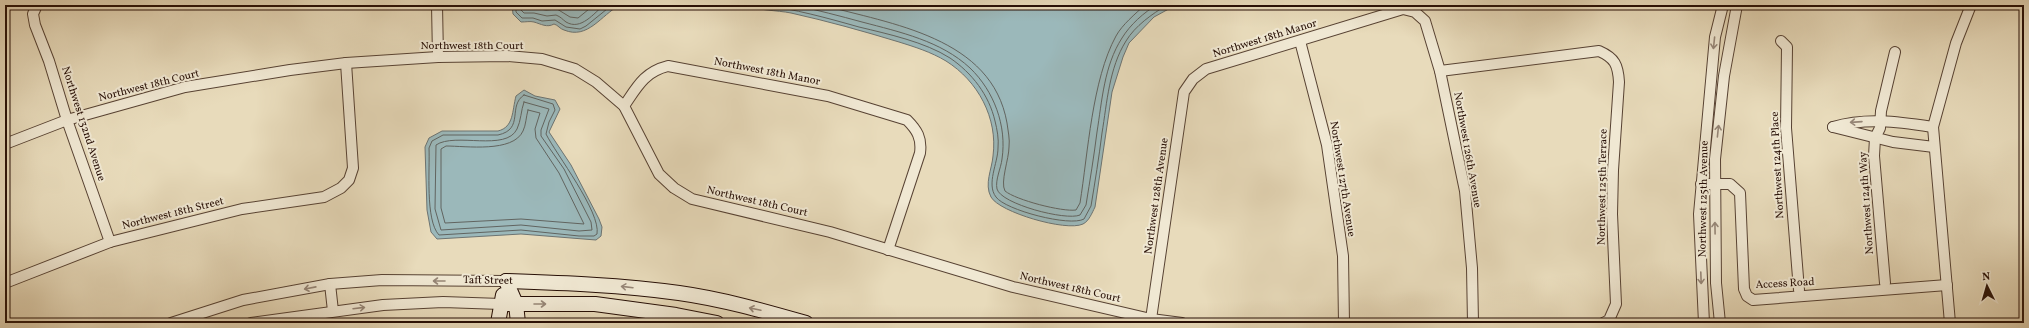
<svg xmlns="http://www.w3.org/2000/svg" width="2029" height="328" font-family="Vollkorn,serif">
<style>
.water{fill:#9bb8ba;stroke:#6d7472}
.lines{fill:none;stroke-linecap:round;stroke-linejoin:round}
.shore{stroke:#616460;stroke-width:1}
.street-casing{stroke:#574233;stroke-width:12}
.secondary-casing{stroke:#270f06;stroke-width:16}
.street{stroke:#f0e8d3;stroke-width:10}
.secondary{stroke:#f0e8d3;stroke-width:14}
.oneway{stroke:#968677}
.labels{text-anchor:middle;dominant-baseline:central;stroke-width:4;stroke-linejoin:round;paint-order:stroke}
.street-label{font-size:11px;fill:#270f06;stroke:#f0e8d3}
</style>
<rect width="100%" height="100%" fill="#e8dbbb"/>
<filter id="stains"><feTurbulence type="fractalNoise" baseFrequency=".005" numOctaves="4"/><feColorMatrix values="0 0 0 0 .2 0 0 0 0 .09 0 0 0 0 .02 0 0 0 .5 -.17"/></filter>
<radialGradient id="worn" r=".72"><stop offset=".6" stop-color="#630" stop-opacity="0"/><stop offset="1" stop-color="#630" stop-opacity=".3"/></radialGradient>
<g class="water">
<path d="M512,5H620C601,15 588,40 564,30C560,29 558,25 554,24C547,28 541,24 534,22C530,21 526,22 521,22L513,14Z"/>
<path d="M746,5H1176L1154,17L1129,43L1123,57L1112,92L1095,207C1092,213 1089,221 1083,224C1066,232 999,212 991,197C984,184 992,169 993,156C998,118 978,81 946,61C931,52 915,47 899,42C863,31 827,21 791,13C776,10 760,11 746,5Z"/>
<path d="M524,90L535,96L555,100L560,109L549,132L571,165L599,219L602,227L601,236L596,240L521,234L437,239L431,232L427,210L425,147L429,138L442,131H498C514,127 512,111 516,96Z"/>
</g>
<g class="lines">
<g class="shore">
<polyline points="516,5 516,12 522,18 533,18 542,21 555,20 566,27 580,29 586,26 612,5"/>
<path d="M521,5V10L524,13H534L547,16L556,15C561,17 562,19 566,22C581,31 594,13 604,5"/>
<polyline points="527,5 528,7 546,10 557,9 570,17 578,18 594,5"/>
<path d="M762,5C795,9 827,18 859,27C888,34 925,42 950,58C972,73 989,95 995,121C997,129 999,139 998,148C998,163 986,184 996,197C1005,210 1070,227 1084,219L1091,206C1095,182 1099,157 1102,133C1107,103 1109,68 1126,41C1135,26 1152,14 1167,5"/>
<path d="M794,5C817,10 840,16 862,22C900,32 941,41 970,68C994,91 1007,126 1002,159C1001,168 995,180 997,189C1001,204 1066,221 1080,215L1086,205C1090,180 1094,156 1097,132C1102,101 1104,66 1122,38C1130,25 1144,12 1157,5"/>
<path d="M822,5C891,24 992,37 1007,123C1008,131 1010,139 1009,147C1009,159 1000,182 1005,191C1016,200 1062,212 1076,210L1080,203C1088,153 1092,80 1116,36C1122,25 1135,14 1145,5"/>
<path d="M524,95L553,104L555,110L549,122L546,134C556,154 601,212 597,234L594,236H579L521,230L439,235C425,220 430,168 429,148L432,141L443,135H498C525,129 507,106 524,95Z"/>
<path d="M524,102L549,109L541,130V136L564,169L591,222L592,230L579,231L521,225L441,230L435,209L436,145C455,132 506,152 517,129C521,121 521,110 524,102Z"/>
<path d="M528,110L540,113L535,129L536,138L559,173L584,224L521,219L445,223L441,208V149L446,146C466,146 513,153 523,131C526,125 526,117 528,110Z"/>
</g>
<defs>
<g id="street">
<polyline points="37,5 33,14 35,25 49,61 67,120 110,242"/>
<polyline points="437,5 438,57"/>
<polyline points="1300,41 1327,145 1343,256 1344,323"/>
<polyline points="1781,41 1787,47 1786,128 1799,290"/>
<path d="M1440,71L1599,51C1615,58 1618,65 1619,82L1613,170L1612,214L1616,304L1609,320L1603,323"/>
<path d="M624,106C637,87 644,72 668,66L828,96L907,120C917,130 922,138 920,153L888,250"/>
<polyline points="1833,127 1893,142 1934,147"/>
<path d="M1833,127C1867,117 1899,122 1933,127"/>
<polyline points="5,144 67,120 185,87 290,70 346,63 438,57 507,56 542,59 575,69 596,82 624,106 659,174 674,188 692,199 830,232 1013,287 1151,319 1182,323"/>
<polyline points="1701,184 1730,184 1740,193 1744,289 1747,296 1753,300 1947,285"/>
<polyline points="5,283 110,242 242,209 324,197 341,188 349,180 353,168 346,63"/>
<polyline points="1885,283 1874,156 1875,138 1880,128 1881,111 1895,52"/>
<polyline points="330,284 333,311"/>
<polyline points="1151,319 1184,92 1193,79 1206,69 1403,9 1415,12 1425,21 1440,71 1465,191 1472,268 1473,323"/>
<polyline points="171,323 243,300 330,284 382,280 506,281"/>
<polyline points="251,323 383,305 443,302 501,304"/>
<polyline points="1704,323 1699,214 1715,37 1723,5"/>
<polyline points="1720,323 1716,283 1715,159 1724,76 1737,5"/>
<polyline points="1950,323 1933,127 1956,43 1971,5"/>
</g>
<g id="secondary">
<path d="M506,281C564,283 621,285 679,293C722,299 764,311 806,323"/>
<polyline points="506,281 516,304 518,323"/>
<polyline points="501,304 595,304 676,315 717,323"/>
<polyline points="498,323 503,295"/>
</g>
</defs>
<use href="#street" class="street-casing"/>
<use href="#secondary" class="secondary-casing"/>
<use href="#street" class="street"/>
<use href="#secondary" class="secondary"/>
</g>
<defs><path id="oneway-shaft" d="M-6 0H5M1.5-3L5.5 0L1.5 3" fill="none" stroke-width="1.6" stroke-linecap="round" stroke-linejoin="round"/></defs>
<g class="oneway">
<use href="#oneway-shaft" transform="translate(1714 43) rotate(96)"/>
<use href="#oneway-shaft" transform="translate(1856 122) rotate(176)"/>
<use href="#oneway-shaft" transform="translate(1718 131) rotate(-84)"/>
<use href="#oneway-shaft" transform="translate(1715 228) rotate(-91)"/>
<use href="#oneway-shaft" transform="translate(1701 278) rotate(88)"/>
<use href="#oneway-shaft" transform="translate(439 281) rotate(-180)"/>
<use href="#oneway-shaft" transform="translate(627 287) rotate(-173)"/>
<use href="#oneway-shaft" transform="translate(310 288) rotate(169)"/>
<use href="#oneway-shaft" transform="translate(540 304)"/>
<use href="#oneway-shaft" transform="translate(359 308) rotate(-7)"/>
<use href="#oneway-shaft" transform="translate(755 309) rotate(-168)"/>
</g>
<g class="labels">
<g class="street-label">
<text transform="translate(1265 39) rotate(-17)">Northwest 18th Manor</text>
<text x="472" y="46">Northwest 18th Court</text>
<text transform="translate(767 72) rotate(11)">Northwest 18th Manor</text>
<text transform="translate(149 86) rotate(-14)">Northwest 18th Court</text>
<text transform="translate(83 124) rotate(72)">Northwest 132nd Avenue</text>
<text transform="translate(1467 150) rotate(80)">Northwest 126th Avenue</text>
<text transform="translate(1778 165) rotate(-93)">Northwest 124th Place</text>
<text transform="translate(1342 179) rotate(81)">Northwest 127th Avenue</text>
<text transform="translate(1603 187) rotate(-89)">Northwest 125th Terrace</text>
<text transform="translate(1157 196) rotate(-82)">Northwest 128th Avenue</text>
<text transform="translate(1704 199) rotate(-89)">Northwest 125th Avenue</text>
<text transform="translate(757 202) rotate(13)">Northwest 18th Court</text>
<text transform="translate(1867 203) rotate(-94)">Northwest 124th Way</text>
<text transform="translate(173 214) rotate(-14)">Northwest 18th Street</text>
<text transform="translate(488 281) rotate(1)">Taft Street</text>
<text transform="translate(1785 284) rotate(-3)">Access Road</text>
<text transform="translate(1070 288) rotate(13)">Northwest 18th Court</text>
</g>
</g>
<rect width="2029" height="328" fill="none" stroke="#e8dbbb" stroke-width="20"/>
<rect x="6" y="6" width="2017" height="316" fill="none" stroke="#270f06" stroke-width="2"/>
<rect x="10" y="10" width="2009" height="308" fill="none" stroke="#270f06"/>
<g transform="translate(1987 286) rotate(355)" stroke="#f0e8d3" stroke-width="3" paint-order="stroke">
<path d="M0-3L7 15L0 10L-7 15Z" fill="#270f06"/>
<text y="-6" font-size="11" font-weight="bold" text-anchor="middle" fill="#270f06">N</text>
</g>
<rect width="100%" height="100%" filter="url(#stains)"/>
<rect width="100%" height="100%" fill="url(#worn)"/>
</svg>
